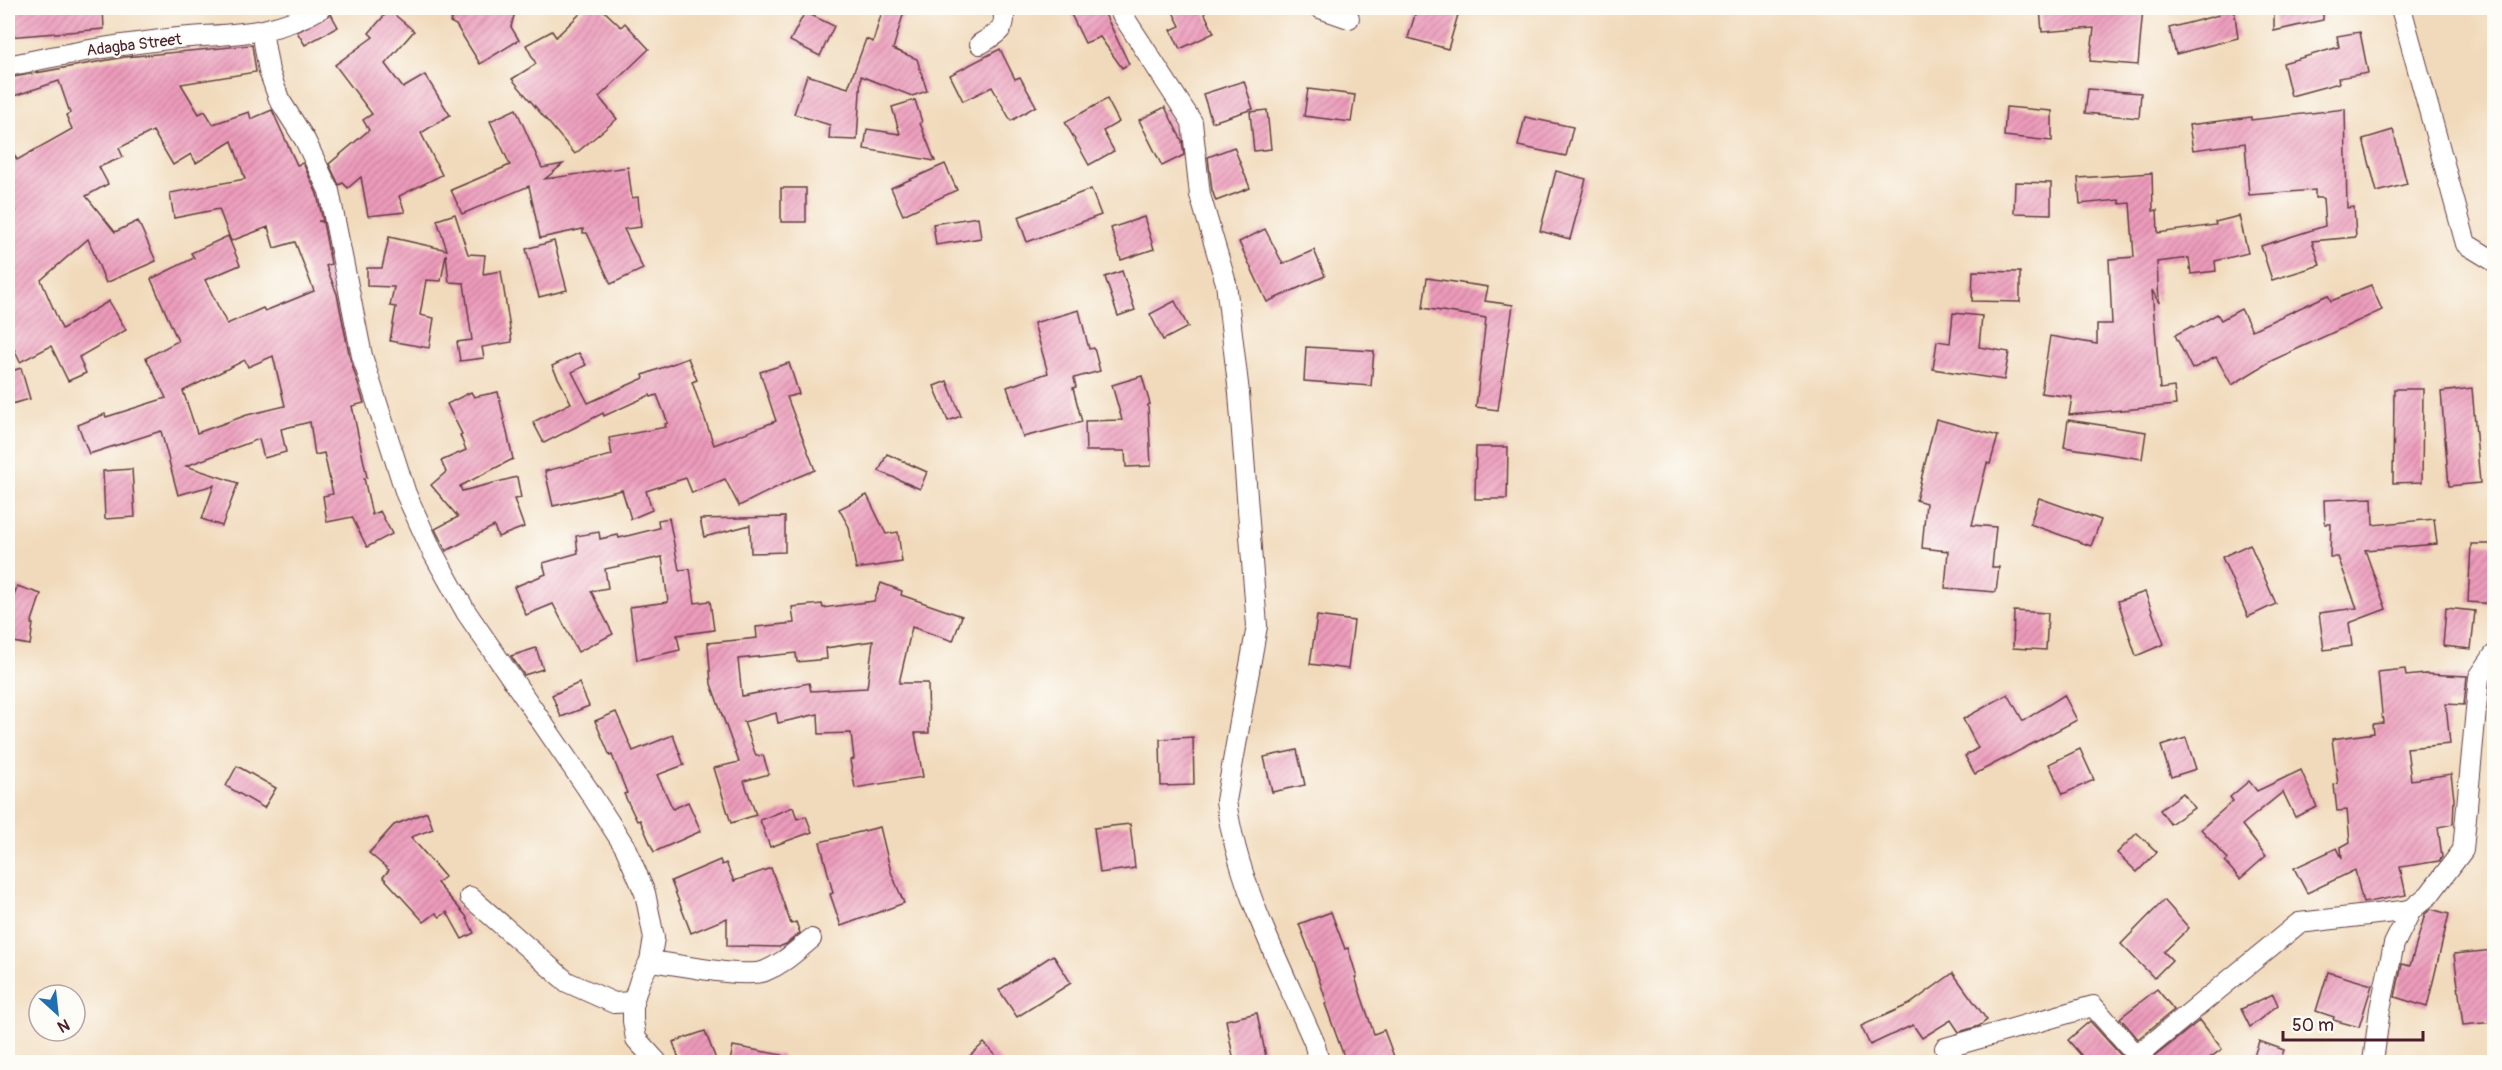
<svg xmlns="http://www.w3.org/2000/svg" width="2502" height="1070" font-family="Pangolin,sans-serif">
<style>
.building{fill:url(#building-hatch);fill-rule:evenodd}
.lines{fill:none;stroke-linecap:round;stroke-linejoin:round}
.minor-casing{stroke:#633b41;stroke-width:22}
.minor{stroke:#fff;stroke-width:20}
.labels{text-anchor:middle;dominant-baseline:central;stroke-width:4.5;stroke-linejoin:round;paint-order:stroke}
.street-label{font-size:16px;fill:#4a1f2b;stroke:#fdfcf7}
</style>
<defs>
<pattern id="building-hatch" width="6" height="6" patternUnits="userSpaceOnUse" patternTransform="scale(1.5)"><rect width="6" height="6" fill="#ed9bbb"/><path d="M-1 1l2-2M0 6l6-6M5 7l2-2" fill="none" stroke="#c27e98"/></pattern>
</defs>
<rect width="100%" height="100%" fill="#fdfcf7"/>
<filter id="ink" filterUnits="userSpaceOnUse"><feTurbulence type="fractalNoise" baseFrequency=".0167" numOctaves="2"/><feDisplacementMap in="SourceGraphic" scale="12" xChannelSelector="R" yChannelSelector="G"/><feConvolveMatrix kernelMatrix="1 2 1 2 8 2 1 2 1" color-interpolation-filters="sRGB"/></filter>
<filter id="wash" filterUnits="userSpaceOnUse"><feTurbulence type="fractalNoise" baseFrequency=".008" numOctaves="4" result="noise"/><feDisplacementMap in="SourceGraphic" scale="24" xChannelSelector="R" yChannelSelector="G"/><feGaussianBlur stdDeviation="1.35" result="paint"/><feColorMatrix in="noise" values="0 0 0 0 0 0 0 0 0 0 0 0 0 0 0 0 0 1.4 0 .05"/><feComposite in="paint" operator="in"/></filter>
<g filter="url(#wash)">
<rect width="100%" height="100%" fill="#f1dabb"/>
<g id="blocks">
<g class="building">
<polygon points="8,8 103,8 104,29 8,37"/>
<polygon points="457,8 516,8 511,27 519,40 480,64 456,25 450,22"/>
<polygon points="586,8 601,8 621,27 625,23 649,49 599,97 617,119 575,154 512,79 536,64 526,45 552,31 556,37"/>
<polygon points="883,8 905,8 893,49 917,59 927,91 912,96 861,76 857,140 829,139 830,125 794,114 807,75 848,88 866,39 873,42"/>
<polygon points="1068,8 1102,8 1129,64 1122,68 1100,37 1085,43"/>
<polygon points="1171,8 1202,8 1214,33 1180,49 1171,30 1180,26"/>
<polygon points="1417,8 1460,8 1448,49 1408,38"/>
<polygon points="2040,8 2143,8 2138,65 2090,61 2094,28 2042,32"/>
<polygon points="2217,8 2234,8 2238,38 2176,54 2169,28 2219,15"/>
<polygon points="2274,8 2323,8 2323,20 2274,31"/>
<polygon points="389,10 414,31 385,64 403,88 425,75 450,115 421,133 442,175 399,196 405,212 368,216 361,177 348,188 343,183 339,185 329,164 369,130 363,120 372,114 335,65 373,37 369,33"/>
<polygon points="805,12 834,26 820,56 790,41"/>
<polygon points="331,14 338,27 305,45 297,32"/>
<polygon points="2360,32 2368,73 2338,78 2339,83 2291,96 2283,63 2339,47 2337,36"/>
<path d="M252,45L256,72L181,84L199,114L205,111L213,124L249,112L251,119L272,110L297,165L303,163L317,194L323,221H318L323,222L331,264L326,266L337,294L350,358L364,403L352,406L367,477L364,478L372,515L380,511L392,534L367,547L352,517L327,522L323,496L333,494L324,453L315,455L310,422L281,429L286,452L264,458L259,439L186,466L238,483L222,526L202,519L214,485L178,495L161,431L89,454L78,425L105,414L106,417L166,398L146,358L178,341L151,279L194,258L191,253L228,236L240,265L205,280L227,324L263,308L265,311L314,291L295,242L274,248L268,227L231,241L219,209L174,218L170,193L245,179L232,141L196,163L191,154L173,165L153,131L119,148L123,157L99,167L108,184L86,196L115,232L138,221L156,261L106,283L88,239L41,280L62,329L109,301L126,330L79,357L86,373L68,381L51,346L20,362L8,336V214L15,211L8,196V142L17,160L72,129L66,115L70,113L59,81L8,98V78L125,57ZM273,356L285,406L247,415L197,433L183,391L245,360L248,367Z"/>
<polygon points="1000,49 1015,79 1020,77 1036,106 1011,121 992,87 963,101 950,75"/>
<polygon points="1244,81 1253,109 1212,122 1203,94"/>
<polygon points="1308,89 1355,95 1351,122 1304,116"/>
<polygon points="2088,89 2141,93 2139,118 2085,113"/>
<polygon points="1107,99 1119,122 1103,131 1114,151 1089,165 1065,122"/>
<polygon points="915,100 922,122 920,123 935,161 864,149 867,129 900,134 892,107"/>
<polygon points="1165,107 1182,141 1184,155 1162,166 1139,120"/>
<polygon points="2006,107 2052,111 2052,141 2004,136"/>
<polygon points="516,109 542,168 563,164 545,179 628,167 632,198 638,197 641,227 624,229 643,269 611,284 587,233 583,233 583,229 540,238 529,186 462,214 451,190 510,165 490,121"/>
<polygon points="2345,109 2347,208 2354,207 2356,237 2312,241 2320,265 2272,280 2261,246 2325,226 2323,198 2315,198 2315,190 2249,195 2245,143 2193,150 2189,125 2251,117 2251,120"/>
<polygon points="1267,110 1271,149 1254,151 1250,112"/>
<polygon points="1525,117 1573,127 1566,156 1518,146"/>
<polygon points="2393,130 2407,184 2377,192 2363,139"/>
<polygon points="1234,147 1250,188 1216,201 1212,190 1208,157"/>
<polygon points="945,164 957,190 903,215 891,188"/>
<polygon points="1556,171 1586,179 1570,239 1540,231"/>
<polygon points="2152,173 2153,211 2157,210 2158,233 2216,225 2215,222 2239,216 2248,253 2215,261 2216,271 2191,274 2189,258 2157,262 2159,303 2152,290 2160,389 2174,387 2176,405 2069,415 2072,397 2041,393 2050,336 2097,344 2097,324 2112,324 2109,259 2134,257 2130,203 2120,204 2119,200 2080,204 2078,178"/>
<polygon points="2015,182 2051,183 2051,214 2014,213"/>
<rect x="781" y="188" width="25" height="34"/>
<polygon points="1091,189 1101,215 1027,242 1018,217"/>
<polygon points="455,214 468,254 485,255 483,274 501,271 512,342 482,347 484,358 460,361 457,342 472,340 464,283 449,282 446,254 441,281 426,280 420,315 434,318 429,348 390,341 396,307 390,306 394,287 367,286 367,268 382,268 389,237 447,250 437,220"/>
<polygon points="978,217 981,238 936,245 933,224"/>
<polygon points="1144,217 1154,249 1121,260 1111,228"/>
<polygon points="1265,229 1283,264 1314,250 1325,276 1267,302 1239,242"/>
<polygon points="554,241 567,290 539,297 526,249"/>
<polygon points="1122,271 1135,310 1118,316 1105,277"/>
<polygon points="1973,271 2020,272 2020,302 1972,301"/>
<polygon points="1427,278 1488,287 1485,301 1513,305 1498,410 1476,407 1486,318 1423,308"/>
<polygon points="2371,285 2382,310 2271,361 2232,385 2216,357 2192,369 2175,335 2192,326 2193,328 2217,314 2221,320 2241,309 2252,330 2328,295 2331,301"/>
<polygon points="1175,301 1188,327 1163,340 1150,314"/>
<polygon points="1079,310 1089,349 1094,348 1100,371 1074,378 1076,387 1073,388 1082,422 1023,437 1007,387 1048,373 1034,323"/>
<polygon points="1953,313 1982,316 1979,347 2009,352 2004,380 1933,369 1937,341 1950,343"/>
<polygon points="1306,347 1374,351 1371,386 1304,381"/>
<polygon points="579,353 586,365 572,372 588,403 644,378 643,375 688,358 697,380 692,382 714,445 776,421 760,372 789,363 799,394 787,397 815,470 795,478 739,506 725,479 692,493 686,478 646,491 652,510 631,519 622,490 553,506 545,471 612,455 609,438 666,427 665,424 668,423 657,395 651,397 650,395 604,416 603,413 544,443 533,422 571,403 552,366"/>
<polygon points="21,368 30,399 8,405 8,372"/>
<polygon points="1142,376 1150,404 1148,405 1151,466 1126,467 1125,451 1086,451 1085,421 1122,420 1112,385"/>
<polygon points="947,381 961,416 948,421 934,386"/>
<polygon points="2472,388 2480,483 2449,486 2441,392"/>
<polygon points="2394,389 2423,389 2422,482 2393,483"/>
<polygon points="471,392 474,397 498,392 513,459 460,486 462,491 517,477 521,498 514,499 524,527 498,537 494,526 446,551 435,529 458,517 431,485 446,472 441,461 466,450 460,435 462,434 447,404"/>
<polygon points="1936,419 1998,436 1990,464 1987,463 1972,525 1996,527 1992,567 1999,567 1996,592 1945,588 1948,551 1922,548 1926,503 1916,500"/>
<polygon points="2068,420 2146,432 2142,459 2064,447"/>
<polygon points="1476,447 1508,447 1507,499 1475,499"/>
<polygon points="887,454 927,472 920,489 879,471"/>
<polygon points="132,469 135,517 105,519 103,471"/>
<polygon points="867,495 886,534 898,532 902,562 856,569 849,527 839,509"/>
<polygon points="2039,498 2101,520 2091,546 2030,524"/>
<polygon points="2372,498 2373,525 2434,519 2437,544 2365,550 2386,609 2349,623 2352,646 2324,650 2319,613 2357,608 2338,557 2330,557 2331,524 2325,524 2324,500"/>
<polygon points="785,517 785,552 751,553 750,525 704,537 700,519"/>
<polygon points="669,518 679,570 690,569 695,603 710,601 714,630 677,635 680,650 637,660 630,607 668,602 662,557 605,569 608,588 591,591 613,634 578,652 553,604 526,615 514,587 546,574 543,563 578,553 576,536 599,532 600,539 618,535 619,538 659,528 658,520"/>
<polygon points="2250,544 2276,604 2248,617 2222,557"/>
<polygon points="2471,544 2494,544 2494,604 2468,602"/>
<path d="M881,583L902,591L901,595L962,616L953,641L912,627L899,683H928L929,733H915L923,777L855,788L850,760L854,759L851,733L819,734L818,714L778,723L776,713L744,722L756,756L763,755L769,774L744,781L756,815L731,823L714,768L739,762L711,684L708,643L757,638L756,627L794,623L792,607L822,604L823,608L874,601ZM873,641L867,688L811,691L809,683L742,696L738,659L796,653L797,662L827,659L826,648Z"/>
<polygon points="17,586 41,594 31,624 33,624 30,645 8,641 8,615"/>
<polygon points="2145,592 2164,644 2136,656 2118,601"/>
<polygon points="2446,608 2475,611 2471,649 2443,646"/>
<polygon points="2014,611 2048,613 2046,650 2013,648"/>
<polygon points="1317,616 1354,621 1348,669 1310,664"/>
<polygon points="536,648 543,669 524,675 511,656"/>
<polygon points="2405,669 2406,676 2425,674 2467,676 2464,705 2446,704 2450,744 2407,748 2411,780 2451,774 2454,799 2453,824 2438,827 2442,857 2439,861 2400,867 2406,895 2363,903 2355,870 2307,893 2294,868 2337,848 2342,858 2341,847 2350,842 2347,810 2337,811 2334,785 2338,784 2332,739 2374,733 2373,724 2383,723 2378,672"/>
<polygon points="579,683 589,706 561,717 552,695"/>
<polygon points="2008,694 2023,721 2064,695 2077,720 1975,774 1965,756 1978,748 1963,719"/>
<polygon points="616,712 633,751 673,735 684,765 657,775 673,809 688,802 701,831 654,852 640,820 637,821 624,794 627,793 612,755 610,756 595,721"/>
<polygon points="1193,737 1194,785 1161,786 1160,739"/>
<polygon points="2186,738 2196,769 2171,777 2161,746"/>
<polygon points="2080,749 2094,780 2063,794 2049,764"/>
<polygon points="1297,750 1305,785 1272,792 1264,757"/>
<polygon points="237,766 276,788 264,808 226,786"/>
<polygon points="2301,770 2317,807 2295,817 2283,792 2242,825 2266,856 2240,879 2225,862 2228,859 2201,829 2233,801 2230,797 2249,781 2257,791"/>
<polygon points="2183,793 2194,808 2170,824 2160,810"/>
<polygon points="793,807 797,819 806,816 812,832 770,847 760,820"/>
<polygon points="427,812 433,829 411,837 445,877 437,883 466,916 474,933 462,939 447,912 440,917 436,913 424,922 383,877 389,870 369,853 394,825"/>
<polygon points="1130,824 1135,868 1100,873 1094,828"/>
<polygon points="880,827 891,872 904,903 841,926 830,894 833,893 820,842"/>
<polygon points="2137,833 2157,852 2137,872 2117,853"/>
<polygon points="720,860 722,865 726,863 734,881 771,868 791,924 796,922 800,933 786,944 779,947 727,946 727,918 691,933 671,881"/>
<polygon points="2164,900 2189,928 2164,952 2172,960 2154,978 2121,944"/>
<polygon points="2431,909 2449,914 2427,1007 2395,997 2402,964 2410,966 2425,914"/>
<polygon points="1331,912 1345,949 1348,948 1357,977 1355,977 1374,1034 1384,1030 1396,1062 1346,1062 1325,1004 1327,1003 1311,955 1299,924"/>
<polygon points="2494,950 2494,1022 2463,1025 2454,954"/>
<polygon points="1053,955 1071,983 1017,1017 999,990"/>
<polygon points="2328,972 2372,985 2359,1027 2333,1020 2334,1017 2316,1011"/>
<polygon points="1953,973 1987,1020 1979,1026 1959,1032 1951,1020 1922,1038 1913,1025 1870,1045 1861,1026 1910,1004"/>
<polygon points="2157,989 2174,1010 2138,1039 2120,1018"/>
<polygon points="2273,994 2278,1005 2250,1027 2241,1009"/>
<polygon points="1257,1013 1267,1062 1234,1062 1226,1020"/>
<polygon points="2200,1020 2222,1049 2204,1062 2148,1062"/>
<polygon points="2090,1021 2127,1062 2087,1062 2068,1040"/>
<polygon points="705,1031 717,1062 680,1062 673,1042"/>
<polygon points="2259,1041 2284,1050 2280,1062 2252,1062"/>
<polygon points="984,1043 1002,1062 963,1062"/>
<polygon points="733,1046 782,1055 782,1062 730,1062"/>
</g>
</g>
</g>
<g filter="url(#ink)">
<use href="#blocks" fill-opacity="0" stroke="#633b41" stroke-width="1.5"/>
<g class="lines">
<defs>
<g id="minor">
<path d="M1118,8L1192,122L1200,195L1226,283L1239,393L1257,626L1226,801C1238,886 1280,964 1314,1042L1319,1062"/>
<polyline points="1320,8 1349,18"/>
<polyline points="2401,8 2466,244 2494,261"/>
<polyline points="262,31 269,71 279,99 305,140 329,191 362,356 406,494 432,551 466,612 587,788 625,847 645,893 654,938 650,961 640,980 633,1002 633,1021 636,1039 657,1062"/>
<path d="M980,44C997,34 1009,28 1002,8"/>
<path d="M8,66C58,55 109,46 161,40C221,32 266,40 321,8"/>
<polyline points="470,897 567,982 614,1003 633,1002"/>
<path d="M650,961C676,964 744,979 765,971C783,964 796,951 811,939"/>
<polyline points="1945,1048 2093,1006 2137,1056 2299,923 2411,910"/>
<polyline points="2373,1062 2380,1009 2394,944 2411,910 2429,895 2463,850 2479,677 2494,655"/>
</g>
</defs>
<use href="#minor" class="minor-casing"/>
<use href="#minor" class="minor"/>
</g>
</g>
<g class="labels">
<g class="street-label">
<text transform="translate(134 45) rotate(-7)">Adagba Street</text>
</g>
</g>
<rect width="2502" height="1070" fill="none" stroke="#fdfcf7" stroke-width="30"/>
<g transform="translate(57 1013) rotate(153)"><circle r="28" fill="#fdfcf7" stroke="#b5a4a5" stroke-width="1.5"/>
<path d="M0-4.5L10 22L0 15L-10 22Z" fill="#1f6fb2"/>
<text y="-9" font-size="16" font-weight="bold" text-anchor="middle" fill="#4a1f2b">N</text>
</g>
<path d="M2283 1031v9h140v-9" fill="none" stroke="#4a1f2b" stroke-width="3"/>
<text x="2292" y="1031" font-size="18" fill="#4a1f2b" stroke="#fdfcf7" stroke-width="4.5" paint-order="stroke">50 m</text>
</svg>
